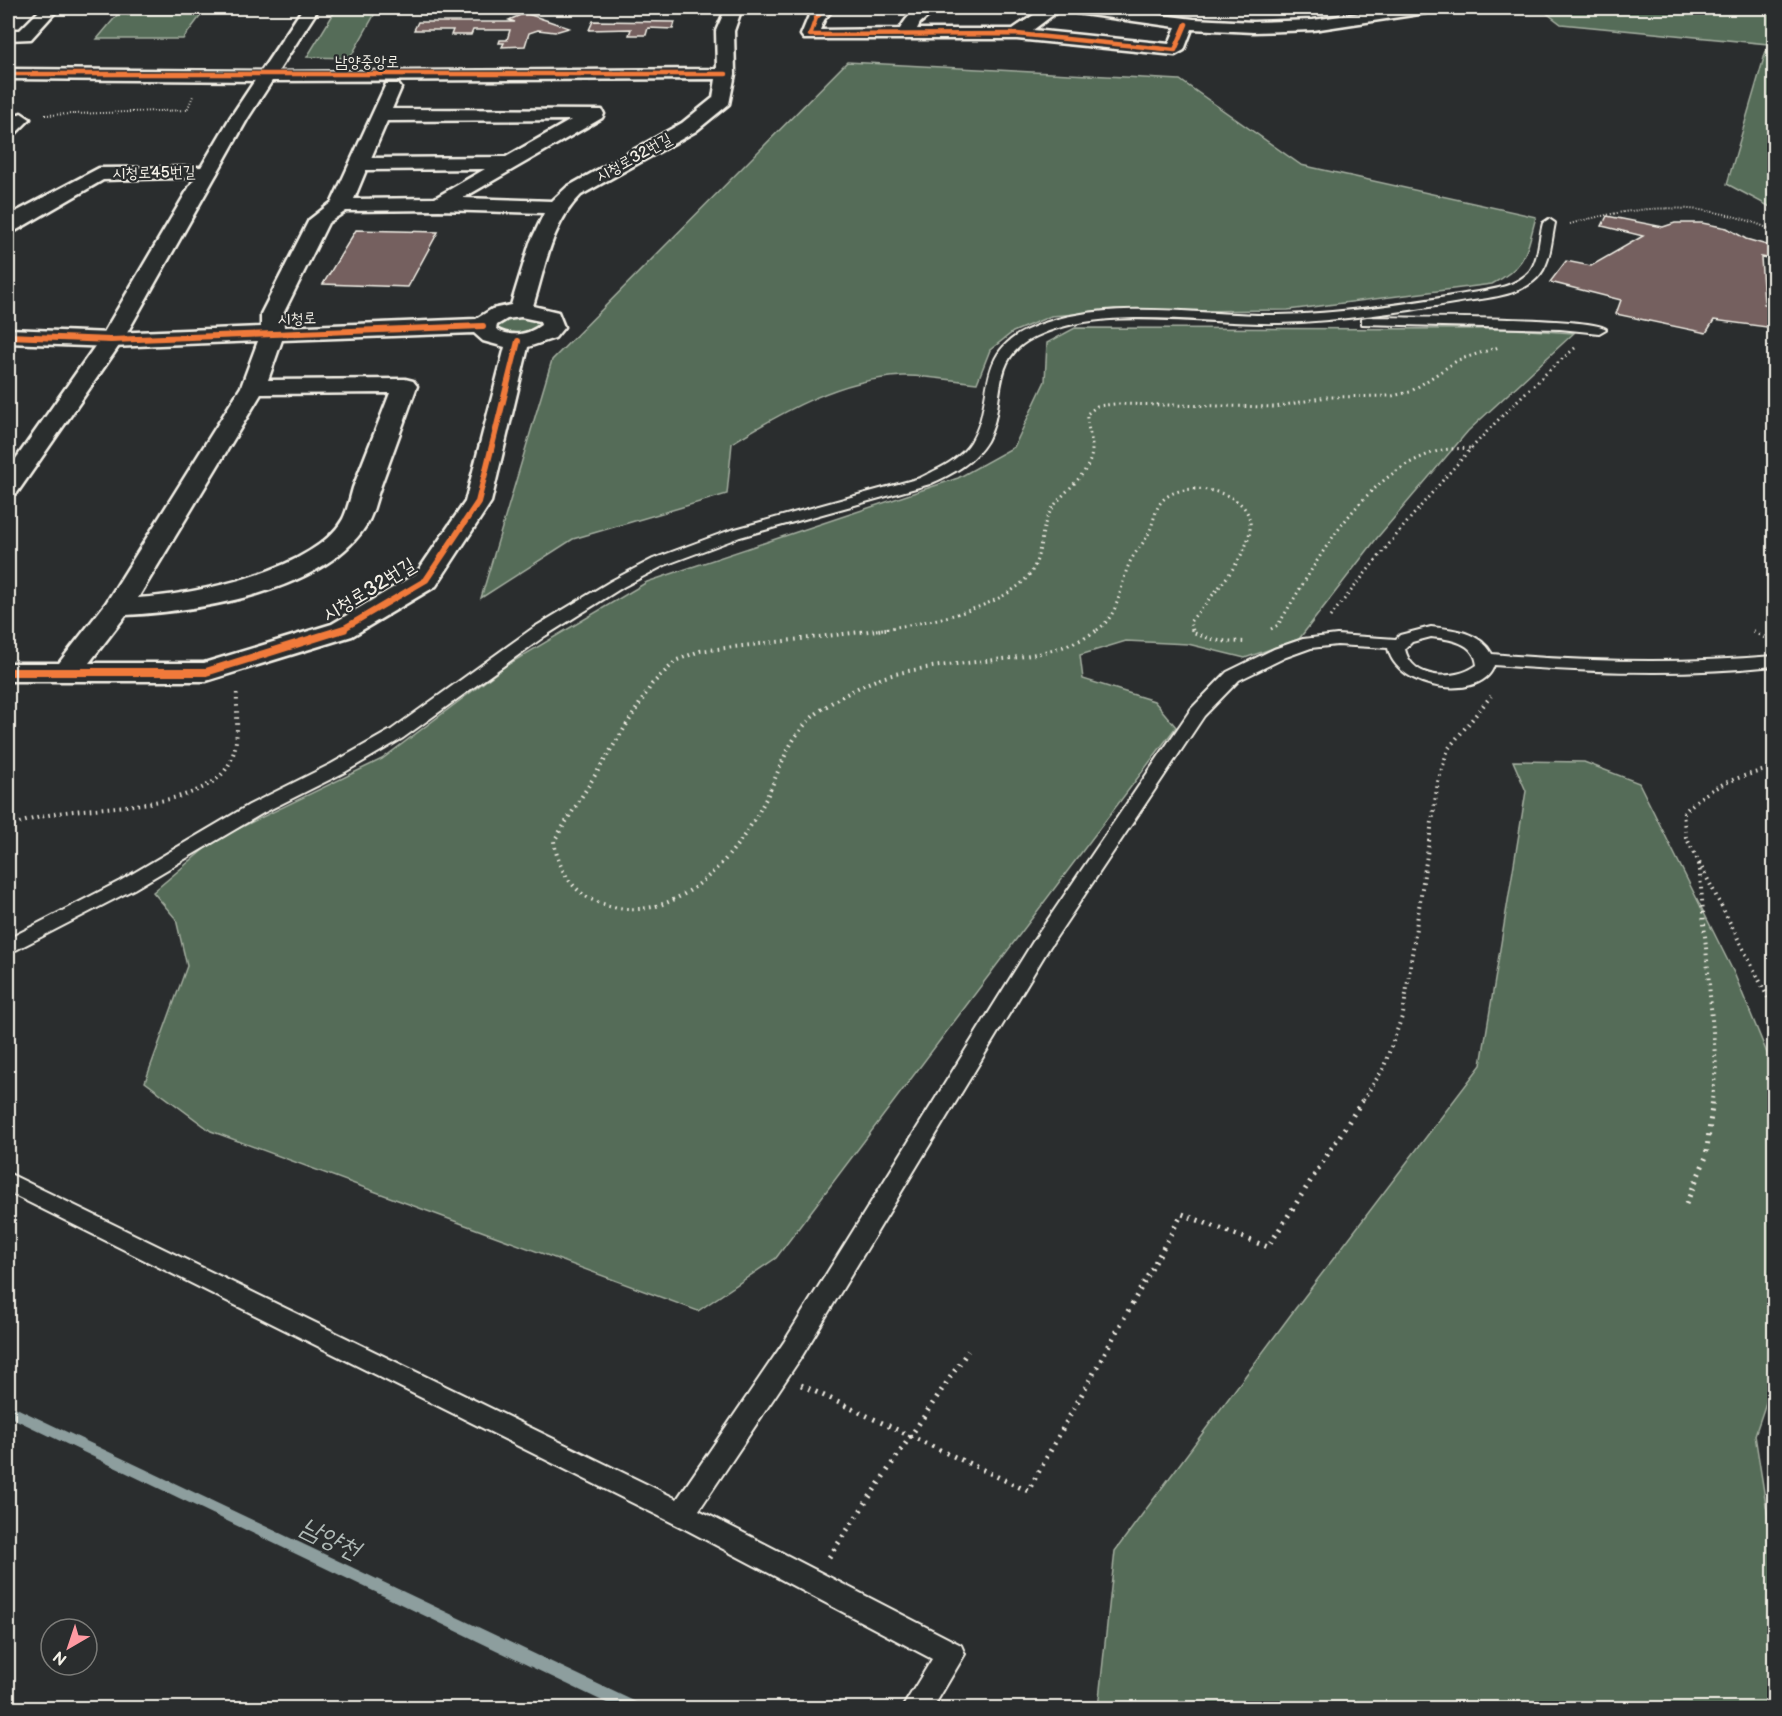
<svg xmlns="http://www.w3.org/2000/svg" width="1782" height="1716" font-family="'Balsamiq Sans','Poor Story',sans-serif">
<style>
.green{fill:#556c58;stroke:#a4aea0;stroke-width:1.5}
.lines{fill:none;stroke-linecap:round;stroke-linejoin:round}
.stream{fill:#8d9e9e;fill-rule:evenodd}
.building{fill:#74605f;stroke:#f4f1e8;stroke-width:1.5}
.service-casing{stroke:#f4f1e8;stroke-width:4}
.minor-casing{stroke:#f4f1e8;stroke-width:5}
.tertiary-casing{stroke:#f4f1e8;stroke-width:5}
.primary-casing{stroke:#f4f1e8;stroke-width:5}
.path-far3{stroke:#f4f1e8;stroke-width:2;stroke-dasharray:1 2;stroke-linecap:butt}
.path-far2{stroke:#f4f1e8;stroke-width:3;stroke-dasharray:1.5 4;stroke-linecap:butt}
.path-far1{stroke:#f4f1e8;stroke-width:4;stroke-dasharray:1.5 4.5;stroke-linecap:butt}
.path{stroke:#f4f1e8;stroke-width:5;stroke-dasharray:2 6;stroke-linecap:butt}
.service{fill:#2a2d2e;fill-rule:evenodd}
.minor{fill:#2a2d2e;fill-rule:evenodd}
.tertiary{fill:#2a2d2e;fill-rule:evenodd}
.primary{fill:#2a2d2e;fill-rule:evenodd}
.cycleway-far2-casing{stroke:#2a2d2e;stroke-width:7}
.cycleway-far1-casing{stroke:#2a2d2e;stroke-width:9}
.cycleway-casing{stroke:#2a2d2e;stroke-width:11}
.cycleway-far2{stroke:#f17a3a;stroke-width:4.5}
.cycleway-far1{stroke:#f17a3a;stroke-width:6}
.cycleway{stroke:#f17a3a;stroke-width:8}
.labels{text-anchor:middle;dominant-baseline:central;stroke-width:4.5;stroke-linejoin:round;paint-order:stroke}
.far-street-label{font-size:16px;fill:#f4f1e8;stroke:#2a2d2e}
.street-label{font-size:20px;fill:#f4f1e8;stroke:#2a2d2e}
.near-water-label{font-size:26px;font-style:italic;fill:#afb9b6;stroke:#2a2d2e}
</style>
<rect width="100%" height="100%" fill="#2a2d2e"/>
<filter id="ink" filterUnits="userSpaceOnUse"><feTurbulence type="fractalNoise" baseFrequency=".0167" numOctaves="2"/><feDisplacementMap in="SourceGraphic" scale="12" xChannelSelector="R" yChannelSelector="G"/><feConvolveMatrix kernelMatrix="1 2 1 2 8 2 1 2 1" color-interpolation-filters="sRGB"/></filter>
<g filter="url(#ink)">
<g class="green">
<polygon points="337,8 378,8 350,58 307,57"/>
<polygon points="1540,8 1774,8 1774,209 1727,184 1768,44 1561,24"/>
<polygon points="118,14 202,14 183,39 97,39"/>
<path d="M847,62L1180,80L1301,165L1536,217C1526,253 1527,266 1492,284L1288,310L1101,312L1051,316L1013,332L990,350L977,383C953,381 927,375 903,376C840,379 784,411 732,443L727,494L573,539L481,598L552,360Z"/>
<path d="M520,316L538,320L540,326C526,334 511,340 496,329L501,320Z"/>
<polygon points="1075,328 1514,329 1574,333 1468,431 1377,538 1299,639 1245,658 1188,644 1126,641 1080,655 1083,679 1154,701 1176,727 776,1258 698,1311 211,1131 145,1082 187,966 176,919 153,892 215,840 382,759 507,665 647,582 958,478 1014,447 1045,381 1047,343"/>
<polygon points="1513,761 1584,762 1639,783 1734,973 1774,1070 1774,1379 1755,1435 1770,1530 1774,1533 1774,1708 1098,1708 1115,1551 1292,1313 1481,1065 1526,791"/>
</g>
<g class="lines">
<polygon class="stream" points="8,1404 638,1703 640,1708 617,1708 8,1416"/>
</g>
<g class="building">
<polygon points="525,13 569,28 555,32 538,30 529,33 525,46 502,47 504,43 499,43 500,40 507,40 510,30 473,30 471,35 451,35 453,30 414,30 418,22 515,22 509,20"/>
<polygon points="593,21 675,22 673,29 648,28 646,35 629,35 631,29 589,30"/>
<polygon points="1607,216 1663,227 1675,223 1702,223 1727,228 1746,239 1774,247 1774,259 1761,257 1764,304 1774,306 1774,328 1714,320 1706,333 1616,314 1621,300 1550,282 1566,261 1591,266 1643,236 1602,226"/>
<polygon points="356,230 438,232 408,287 323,284"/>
</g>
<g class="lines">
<defs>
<g id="service">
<path d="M1549,219L1555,223C1551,241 1551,264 1537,278C1518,297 1484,298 1460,302C1400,312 1340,321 1280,323C1204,325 1107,304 1037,336C987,358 1008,402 987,441C974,463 952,474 930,484L740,537L665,565L623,587L545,636L403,738L345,772L263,813L134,889L8,954V939L120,881L249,805L331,764L391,730L533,628L611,581L653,559L728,531L920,478C938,469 960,460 971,442C996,402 973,355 1027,330C1103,295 1197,316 1278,315C1338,314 1399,305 1458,295C1480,291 1514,290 1530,271C1539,259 1539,237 1543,223Z"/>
<path d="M1367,317C1399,318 1593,316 1606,329L1599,333L1560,329L1362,324V318Z"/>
<path d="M1431,627C1453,629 1480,632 1492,654C1586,662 1680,664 1774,656V666C1681,676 1588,672 1494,665C1484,702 1396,691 1388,648L1337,645L1311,648L1286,657L1239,680L1204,716L1049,948L802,1356L699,1510L961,1645L965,1654L933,1708H902L932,1659L685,1529L8,1192V1173L677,1499L784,1342L1034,940L1191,709L1227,672L1274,649L1303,639L1337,635L1396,639L1400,635ZM1431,637C1450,639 1475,642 1477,665C1455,681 1412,681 1405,649L1412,642Z"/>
</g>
<g id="minor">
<polygon points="42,8 59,8 31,39 8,40 8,30 20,30"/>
<path d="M726,8H742L734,31L735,74L729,104L696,131L581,195C551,224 545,268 533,306L558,312L564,327L555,338L528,347L491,502L436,586L352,636L206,681H8V663H59L106,603L241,387L258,341L111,347L103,345L99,340L103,335L111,333L261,327V314L309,220L332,202L386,84H398L401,88L392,109L602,110L604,114L602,118L463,198L552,201L567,187L682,123L713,98L716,79L268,81L259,76L262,72L717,69L716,31ZM571,120L506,157L371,158L387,121ZM485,169L435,198L354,199L366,170ZM439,210L544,213L530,243L511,305L492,309L476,319L284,327L283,314L328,223L346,211ZM521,317L540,321L541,325C528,335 511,338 496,329L497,325L507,319ZM474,333L483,341L505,347L465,502L416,574L332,624L204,663H89L126,615C200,611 325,592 367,524C374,512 376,498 381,485C393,452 405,419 417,386L413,381L405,379L268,380L282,340ZM390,393C378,425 365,456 353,488C350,498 348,509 343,519C314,571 193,595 138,598L261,394Z"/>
<path d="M817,8H834L824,20L820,30L900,29C909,12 919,6 938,8L920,23L917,29H1013L1044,8H1062L1033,30L1169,44L1176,27L1076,13L1068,8H1104L1194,19L1253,22L1313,20L1396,8H1434L1426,13L1313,30L1253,32L1192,29L1184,50L1175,55L1017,39H804L801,35L808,18Z"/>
<polygon points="21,113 30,119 15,134 8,136 8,121"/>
<polygon points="207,167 214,169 217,173 214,177 103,180 15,231 8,233 8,216 99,168"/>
</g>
<g id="tertiary">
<polygon points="8,69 268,71 277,76 268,81 8,79"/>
<polygon points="8,329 111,333 119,335 123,340 119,345 111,347 8,343"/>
</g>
<polygon id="primary" points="303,8 319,8 248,118 123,340 17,493 8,496 8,470 100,339 230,118"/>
</defs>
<use href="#service" class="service-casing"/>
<use href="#minor" class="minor-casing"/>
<use href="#tertiary" class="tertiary-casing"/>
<use href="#primary" class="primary-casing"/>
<g class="path-far3">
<polyline points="45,115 187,110 193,96"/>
<path d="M1570,224C1639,204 1708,200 1774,231"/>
</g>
<g class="path-far2">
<path d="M1330,617C1407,522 1481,427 1575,348"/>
<path d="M1271,629L1278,625C1318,561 1358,477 1435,452C1446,448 1459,449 1471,448"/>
<path d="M876,630C919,624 1007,610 1032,571C1042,554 1040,531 1049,514C1060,492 1091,476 1092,450C1093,438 1086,427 1087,414L1097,406L1115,404L1275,407L1326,397L1392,396L1410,392L1458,360L1499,347"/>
<path d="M1097,630C1121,614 1119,585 1130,562C1135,552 1143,544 1148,535C1153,525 1154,514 1159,505C1171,485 1205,487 1223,494C1291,519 1213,592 1190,622L1192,630"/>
</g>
<g class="path-far1">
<path d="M886,629L700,651L677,660L652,684L554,841C558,869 572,893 600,903C671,930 731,863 761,808C776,782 783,750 803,727C816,711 835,700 854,690C926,650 1033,675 1099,629"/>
<polyline points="1192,629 1193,633 1219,641 1246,642"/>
<polyline points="1753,631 1766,638"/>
<path d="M1774,768C1739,776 1707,786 1683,814L1686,837L1774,1009"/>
<path d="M8,827C27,820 46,815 65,812C108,806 204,807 228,766C241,744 236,713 237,689"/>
<polyline points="1699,864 1716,1067 1712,1100"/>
<polyline points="1363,1100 1383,1069 1403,1014 1438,782 1448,749 1491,696"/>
</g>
<g class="path">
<polyline points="1686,1204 1706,1157 1713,1098"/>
<polyline points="801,1385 1028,1491 1182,1214 1268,1247 1364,1098"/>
<polyline points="829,1557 968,1351"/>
</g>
<use href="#service" class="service"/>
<use href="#minor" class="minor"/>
<use href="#tertiary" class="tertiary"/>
<use href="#primary" class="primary"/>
<defs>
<g id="cycleway-far2">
<polyline points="826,8 816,18 810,35 1017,34 1175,50 1186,24"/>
<polyline points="8,74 726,74"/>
</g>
<g id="cycleway-far1">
<polyline points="8,336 111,340 483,326"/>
<polyline points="341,630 426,580 478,502 518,341"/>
</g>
<polyline id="cycleway" points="8,672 206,672 344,629"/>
</defs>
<use href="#cycleway-far2" class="cycleway-far2-casing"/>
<use href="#cycleway-far1" class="cycleway-far1-casing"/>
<use href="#cycleway" class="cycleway-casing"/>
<use href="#cycleway-far2" class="cycleway-far2"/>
<use href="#cycleway-far1" class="cycleway-far1"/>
<use href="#cycleway" class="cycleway"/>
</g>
</g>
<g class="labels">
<g class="far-street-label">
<text x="367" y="62">남양중앙로</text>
<text transform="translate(634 158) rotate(-29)">시청로32번길</text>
<text transform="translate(154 173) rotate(-1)">시청로45번길</text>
<text transform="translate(297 319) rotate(-2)">시청로</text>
</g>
<g class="street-label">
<text transform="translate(369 590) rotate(-31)">시청로32번길</text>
</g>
<g class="near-water-label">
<text transform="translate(330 1539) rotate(26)">남양천</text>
</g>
</g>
<rect width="1782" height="1716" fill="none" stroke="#2a2d2e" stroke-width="30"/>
<rect x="15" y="15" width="1752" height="1686" fill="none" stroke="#f4f1e8" stroke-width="2" filter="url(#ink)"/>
<g transform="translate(69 1647) rotate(219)"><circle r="28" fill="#2a2d2e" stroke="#7b7b78" stroke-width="1.5"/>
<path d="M0-4.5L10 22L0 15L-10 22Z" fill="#ff9aa2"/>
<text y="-9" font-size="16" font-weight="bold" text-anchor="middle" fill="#f4f1e8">N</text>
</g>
</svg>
